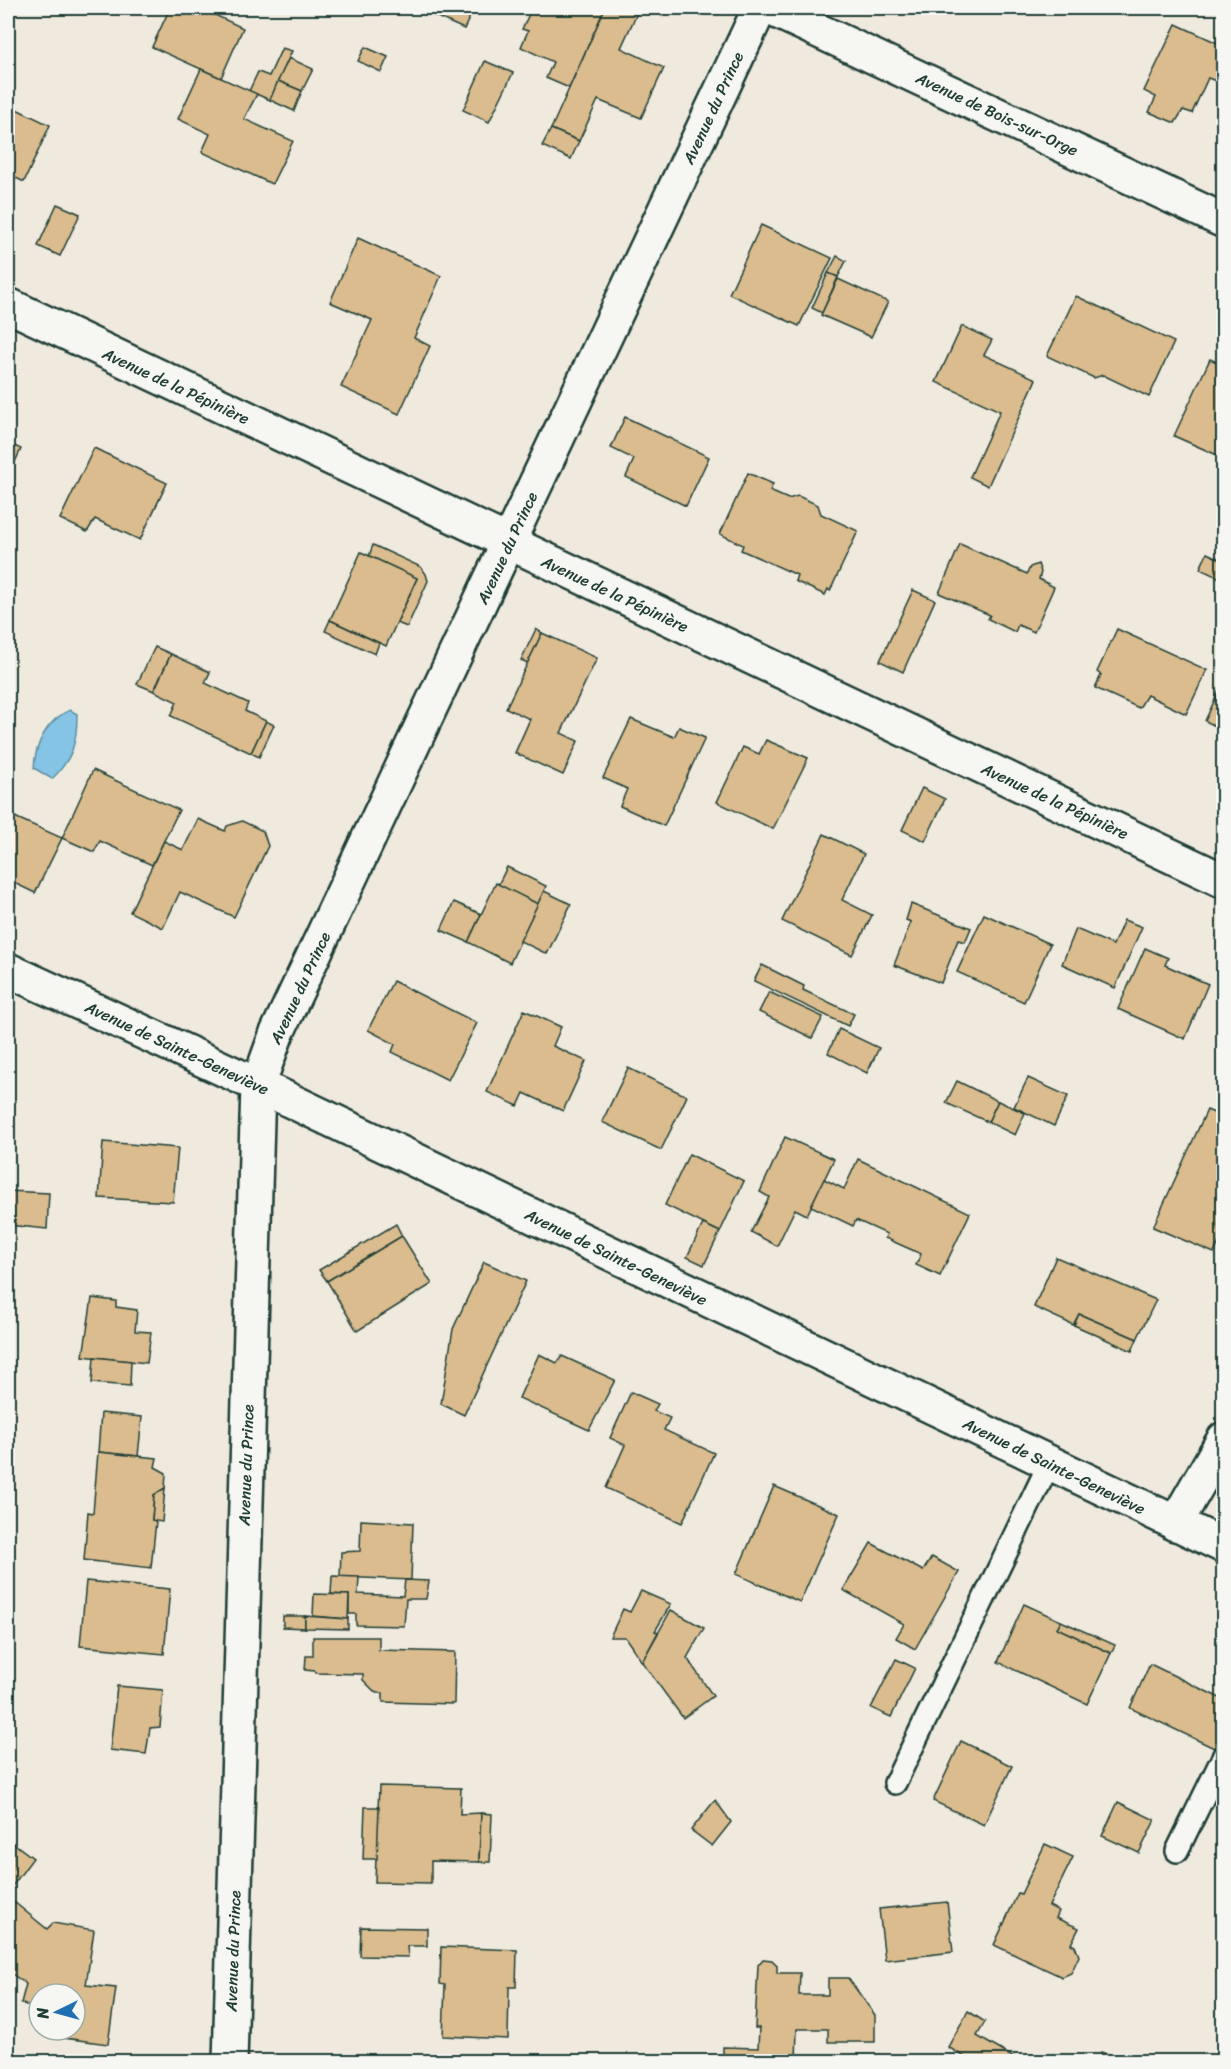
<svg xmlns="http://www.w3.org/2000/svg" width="1231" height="2069" font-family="Sriracha,sans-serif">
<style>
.water{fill:#86c4e6;stroke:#5d8e9f;stroke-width:1.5}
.building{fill:#dabc8e;stroke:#1f3d34;stroke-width:1.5}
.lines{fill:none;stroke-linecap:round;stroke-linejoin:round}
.service-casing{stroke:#1f3d34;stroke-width:26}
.minor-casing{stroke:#1f3d34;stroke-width:38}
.service{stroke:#f6f6f2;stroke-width:21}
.minor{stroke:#f6f6f2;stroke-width:33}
.labels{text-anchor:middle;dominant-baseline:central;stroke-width:6;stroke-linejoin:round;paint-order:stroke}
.street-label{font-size:16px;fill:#1f3d34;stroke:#f6f6f2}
</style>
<rect width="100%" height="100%" fill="#f0eade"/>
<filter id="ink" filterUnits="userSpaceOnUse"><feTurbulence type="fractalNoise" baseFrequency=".0167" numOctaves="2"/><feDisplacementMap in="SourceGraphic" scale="12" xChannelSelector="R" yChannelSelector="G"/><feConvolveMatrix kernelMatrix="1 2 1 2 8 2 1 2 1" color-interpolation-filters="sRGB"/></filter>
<g filter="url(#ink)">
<path class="water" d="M70,710L77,714C77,742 73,758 52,779L34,768C35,744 47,720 70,710Z"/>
<g class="building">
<polygon points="170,8 200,8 243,28 221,78 152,47"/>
<polygon points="417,8 474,8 464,29"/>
<polygon points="532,8 605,8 569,88 546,78 553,62 521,47 528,31 522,29"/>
<polygon points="605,8 627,8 637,13 621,48 664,68 641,118 598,100 579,141 551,129"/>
<polygon points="1176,24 1224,46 1224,67 1216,81 1208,78 1192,113 1183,110 1175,123 1149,112 1156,97 1144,91"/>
<polygon points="365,47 388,57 381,72 358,61"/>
<polygon points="282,48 292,51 270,100 249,91 258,72 269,76"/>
<polygon points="289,58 313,69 302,91 278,81"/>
<polygon points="485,61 513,73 489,122 463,110"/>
<polygon points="201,69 257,94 244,119 293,141 272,184 202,152 210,134 178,119"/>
<polygon points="278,81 302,91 294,111 270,100"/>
<polygon points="8,105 50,125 24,182 8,174"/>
<polygon points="551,129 579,141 571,159 542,146"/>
<polygon points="57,204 80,214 60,256 38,246"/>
<polygon points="761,225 832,258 799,326 729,294"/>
<polygon points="358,238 441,276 414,338 430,346 399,414 341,387 372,320 330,302"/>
<polygon points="837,256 846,261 838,277 828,273"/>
<polygon points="828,273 838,277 822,313 812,308"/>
<polygon points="838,279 888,302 871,337 821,315"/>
<polygon points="1076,296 1174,342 1149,397 1103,375 1094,378 1047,356"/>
<polygon points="962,326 992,340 984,355 1036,379 988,486 970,477 1000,411 936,382"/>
<polygon points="1210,359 1224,365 1224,458 1174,436"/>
<polygon points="625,417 709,457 686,506 626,477 634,459 611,448"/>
<polygon points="8,443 21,449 8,477"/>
<polygon points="94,448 167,483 140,540 95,519 87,532 60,519"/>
<polygon points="748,473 773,484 770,491 788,499 798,496 818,505 821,514 858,531 830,591 828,589 825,595 795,581 797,575 741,550 743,545 720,534"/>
<polygon points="960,544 1027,574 1030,567 1038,564 1041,572 1039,579 1054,587 1034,632 1018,625 1015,632 988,619 990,615 939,593"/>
<polygon points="373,545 421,567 426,574 428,581 407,627 397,623 417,578 369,556"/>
<polygon points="361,552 417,578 386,646 330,620"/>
<polygon points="1207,553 1224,561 1224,580 1200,569"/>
<polygon points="913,590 935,600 903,672 880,661"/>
<polygon points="330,620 379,643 375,654 325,631"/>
<polygon points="536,629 542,633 528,663 521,660"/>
<polygon points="1117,629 1207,670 1186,714 1147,695 1139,708 1095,688 1101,675 1097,672"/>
<polygon points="542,633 597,658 561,733 578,741 563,775 515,753 530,719 506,708"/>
<polygon points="155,647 171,654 154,691 137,684"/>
<polygon points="171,654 210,672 205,683 248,703 245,711 266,721 251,753 171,716 177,702 154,691"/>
<polygon points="1224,680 1224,730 1205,721"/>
<polygon points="631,719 674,737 679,727 705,738 664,826 620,806 627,789 603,778"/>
<polygon points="266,721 274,725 259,757 251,753"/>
<polygon points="766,740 808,758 773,829 717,802 743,747 759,754"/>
<polygon points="93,770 179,810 152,865 100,841 94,852 62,838"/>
<polygon points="922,788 945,799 925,841 902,830"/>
<polygon points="8,814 62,838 35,893 8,880"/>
<polygon points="198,819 225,831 227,826 242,821 263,831 268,846 234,917 180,892 163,928 130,912 164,841 183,850"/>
<polygon points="824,834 864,854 842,900 872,915 852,955 782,921"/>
<polygon points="507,867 546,886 538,904 498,885"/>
<polygon points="496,883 538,904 510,963 468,942"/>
<polygon points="544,891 571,904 547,954 520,941"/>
<polygon points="454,902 481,914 468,942 441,930"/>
<polygon points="911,904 971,928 965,942 958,940 941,983 894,965 911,922 906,920"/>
<polygon points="984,914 1050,944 1024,1002 957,972"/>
<polygon points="1124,920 1142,927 1115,988 1062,964 1076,929 1113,945"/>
<polygon points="1145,948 1168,958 1165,965 1208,984 1185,1039 1118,1009"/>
<polygon points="762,965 804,986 803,990 854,1014 848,1026 754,981"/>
<polygon points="393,981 477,1023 448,1080 392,1052 395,1044 368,1030"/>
<polygon points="769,992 823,1017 812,1038 759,1012"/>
<polygon points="524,1010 561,1027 553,1046 586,1061 563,1111 524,1093 518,1106 487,1092"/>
<polygon points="839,1029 879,1048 867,1073 828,1053"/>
<polygon points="628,1068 687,1096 661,1150 602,1122"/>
<polygon points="1028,1078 1068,1096 1054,1126 1014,1107"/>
<polygon points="957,1081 998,1101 988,1122 946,1103"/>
<polygon points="998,1101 1025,1113 1015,1135 988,1122"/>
<polygon points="1207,1110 1224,1117 1224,1232 1214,1253 1153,1227"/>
<polygon points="785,1137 834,1159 807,1215 795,1209 777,1246 751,1232 769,1197 760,1192"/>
<polygon points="103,1142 178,1148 173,1202 99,1198"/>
<polygon points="689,1154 744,1181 720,1232 665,1205"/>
<polygon points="858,1159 970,1213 940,1276 916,1265 921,1254 885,1238 887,1234 856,1220 853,1226 811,1206 824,1179 844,1189"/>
<polygon points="8,1191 49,1193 47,1229 8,1225"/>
<polygon points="396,1224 402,1236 327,1281 319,1270"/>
<polygon points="703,1224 720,1232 704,1265 687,1257"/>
<polygon points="402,1236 432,1284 357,1331 327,1281"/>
<polygon points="1056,1257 1156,1300 1137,1339 1079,1314 1073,1325 1034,1307"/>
<polygon points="484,1262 526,1281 464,1415 441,1404 453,1329"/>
<polygon points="92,1298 116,1301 116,1307 137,1310 135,1331 151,1332 147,1363 83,1356"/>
<polygon points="1079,1314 1137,1339 1132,1351 1074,1325"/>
<polygon points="539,1354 557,1363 562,1356 615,1380 589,1430 519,1398"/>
<polygon points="94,1357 131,1361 130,1386 92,1383"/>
<polygon points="631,1392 658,1404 654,1411 670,1418 664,1430 714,1453 682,1523 606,1488 625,1445 610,1438"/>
<polygon points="101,1413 142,1417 138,1456 98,1452"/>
<polygon points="98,1452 157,1458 155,1467 166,1473 165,1488 154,1495 152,1520 156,1521 151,1568 84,1560 88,1512 93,1513"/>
<polygon points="774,1486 839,1514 800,1602 736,1574"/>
<polygon points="165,1488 162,1522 156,1521 152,1520 154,1495"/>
<polygon points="361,1520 413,1523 411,1580 340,1577 341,1552 360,1551"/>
<polygon points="871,1543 923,1571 932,1557 959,1572 915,1649 896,1638 904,1624 843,1590"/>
<polygon points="332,1576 359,1577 358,1594 403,1596 405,1580 429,1581 426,1599 406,1599 404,1626 356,1625 356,1614 349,1614 349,1595 331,1594"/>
<polygon points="86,1581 170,1589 164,1654 80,1646"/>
<polygon points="641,1591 671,1604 655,1631 658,1632 642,1662 625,1637 610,1637 623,1609 630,1612"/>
<polygon points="314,1594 349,1595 348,1619 313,1616"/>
<polygon points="1024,1604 1061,1621 1057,1628 1111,1653 1087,1704 998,1662"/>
<polygon points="671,1610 704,1628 687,1658 713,1696 683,1718 642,1662"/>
<polygon points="283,1616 305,1616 305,1628 283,1627"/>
<polygon points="305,1616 348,1619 348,1629 305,1628"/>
<polygon points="1061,1621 1115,1645 1111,1653 1057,1628"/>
<polygon points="313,1637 379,1637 379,1650 455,1652 454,1704 383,1702 383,1693 376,1693 363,1680 363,1674 316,1673 315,1671 305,1670 306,1656 313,1656"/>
<polygon points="896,1659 915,1668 891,1717 871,1708"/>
<polygon points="1150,1664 1224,1700 1224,1727 1214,1748 1130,1708"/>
<polygon points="117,1686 163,1690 160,1727 150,1728 146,1754 110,1750"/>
<polygon points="961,1741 1012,1766 984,1825 933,1801"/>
<polygon points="379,1786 461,1788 460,1814 481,1813 479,1862 431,1861 431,1883 375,1882"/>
<polygon points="715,1800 731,1822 712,1846 691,1830"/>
<polygon points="1118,1802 1155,1820 1139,1853 1102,1836"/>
<polygon points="365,1807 379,1807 377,1859 363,1859"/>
<polygon points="481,1813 492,1814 490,1862 479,1862"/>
<polygon points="8,1839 33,1858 8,1892"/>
<polygon points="1045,1844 1073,1857 1049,1906 1059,1911 1056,1918 1079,1928 1071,1944 1075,1946 1079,1956 1071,1973 1062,1977 994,1945 1018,1893 1021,1894"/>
<polygon points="8,1897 47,1929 53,1923 94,1930 86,1985 116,1988 108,2044 64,2038 65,2030 75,2030 75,1994 47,1992 45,1994 39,1994 37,2005 27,2006 21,2003 26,1984 8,1971"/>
<polygon points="947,1902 953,1952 885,1960 879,1909"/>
<polygon points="361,1927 427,1928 427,1946 407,1946 408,1957 360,1956"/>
<polygon points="441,1947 517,1950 516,1987 509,1987 508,2039 443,2036 445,1985 440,1984"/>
<polygon points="763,1959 772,1960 777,1965 777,1973 800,1973 799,1995 828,1995 828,1978 848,1978 875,2015 875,2042 828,2042 828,2029 797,2029 796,2062 723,2062 723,2047 758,2048 759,2028 755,2028 758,1965"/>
<polygon points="968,2011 985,2022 977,2036 1021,2062 973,2062 948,2047"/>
<polygon points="1101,2052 1119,2059 1118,2062 1097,2062"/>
</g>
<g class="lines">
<defs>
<g id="service">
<polyline points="895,1783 1049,1464"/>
<polyline points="1177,1851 1224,1755"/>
</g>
<g id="minor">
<polyline points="770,8 1224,221"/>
<polyline points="8,305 1224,881"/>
<polyline points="8,970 258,1085 1224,1546"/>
<polyline points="1175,1524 1224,1439"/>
<polyline points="230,2062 258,1085 276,1035 760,8"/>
</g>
</defs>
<use href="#service" class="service-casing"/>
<use href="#minor" class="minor-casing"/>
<use href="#service" class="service"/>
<use href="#minor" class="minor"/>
</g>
</g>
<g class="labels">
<g class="street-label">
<text transform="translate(713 108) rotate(-65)">Avenue du Prince</text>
<text transform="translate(997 114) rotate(25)">Avenue de Bois-sur-Orge</text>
<text transform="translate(176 386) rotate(25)">Avenue de la Pépinière</text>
<text transform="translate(507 548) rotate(-65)">Avenue du Prince</text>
<text transform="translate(615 594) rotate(25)">Avenue de la Pépinière</text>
<text transform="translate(1055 801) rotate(25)">Avenue de la Pépinière</text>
<text transform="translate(300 988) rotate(-65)">Avenue du Prince</text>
<text transform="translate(177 1048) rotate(25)">Avenue de Sainte-Geneviève</text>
<text transform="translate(616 1257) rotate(26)">Avenue de Sainte-Geneviève</text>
<text transform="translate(246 1465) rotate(-88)">Avenue du Prince</text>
<text transform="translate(1054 1466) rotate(26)">Avenue de Sainte-Geneviève</text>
<text transform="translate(233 1951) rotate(-88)">Avenue du Prince</text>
</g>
</g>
<rect width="1231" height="2069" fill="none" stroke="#f6f6f2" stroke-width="30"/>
<rect x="15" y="15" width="1201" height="2039" fill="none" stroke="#1f3d34" stroke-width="2" filter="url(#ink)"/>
<g transform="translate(57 2012) rotate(265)"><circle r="28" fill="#f6f6f2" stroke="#a0aca6" stroke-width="1.5"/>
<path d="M0-4.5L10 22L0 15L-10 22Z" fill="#1f6fb2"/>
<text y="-9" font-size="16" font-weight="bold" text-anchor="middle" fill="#1f3d34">N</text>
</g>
</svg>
